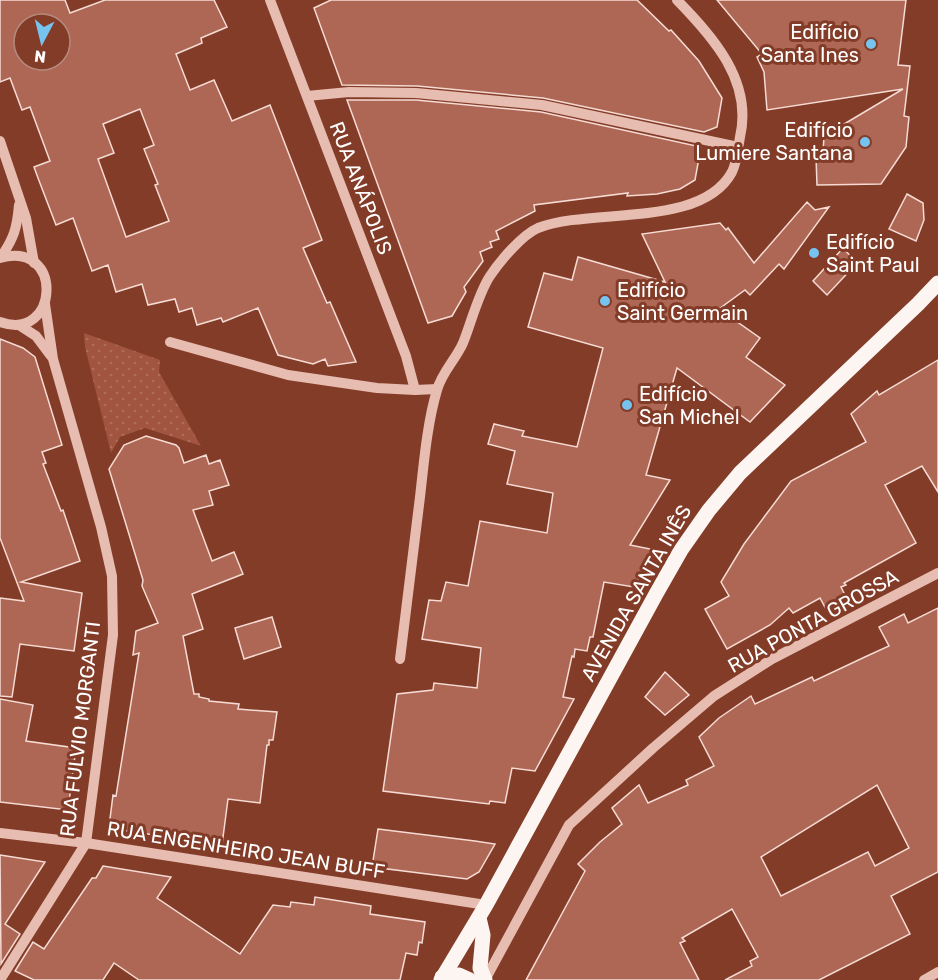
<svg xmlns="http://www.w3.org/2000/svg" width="938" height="980" font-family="Rubik,sans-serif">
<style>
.park{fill:url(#park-dots)}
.building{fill:#ad6754;stroke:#f6dbd4;stroke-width:1.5;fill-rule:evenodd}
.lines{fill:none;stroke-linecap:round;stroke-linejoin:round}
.minor{stroke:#e7bcb1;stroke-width:10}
.major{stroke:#fdf5f2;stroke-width:15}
.poi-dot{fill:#77c3ef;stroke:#833c28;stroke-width:2}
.labels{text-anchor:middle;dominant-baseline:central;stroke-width:6;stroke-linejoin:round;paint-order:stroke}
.poi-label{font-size:20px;fill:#fff;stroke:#833c28;text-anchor:start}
.street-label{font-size:20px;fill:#fff;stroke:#833c28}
</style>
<defs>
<pattern id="park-dots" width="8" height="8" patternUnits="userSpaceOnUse" patternTransform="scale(1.5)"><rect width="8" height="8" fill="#a1543f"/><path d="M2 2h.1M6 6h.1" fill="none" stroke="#af6e5c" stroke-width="1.8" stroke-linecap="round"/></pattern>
</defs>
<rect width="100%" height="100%" fill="#833c28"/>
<polygon class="park" points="84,333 160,360 159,372 201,446 145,428 120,437 111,453 85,347"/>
<g class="building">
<path d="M0,0H65L70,13L105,0H214L227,27L201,38L202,43L176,54L190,90L214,80L232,121L270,105L322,240L303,248L327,303L330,302L356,362L328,366L325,359L313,364L278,355L258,308L223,322L221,318L197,325L192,308L179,312L175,299L148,305L142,284L116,292L108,265L92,271L73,218L56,225L38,178L34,167L50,161L30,107L22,110L10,78L0,82ZM24,24H60V60H24ZM140,109L154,145L144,149L158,184L155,185L169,221L126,237L98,159L114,153L103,124Z"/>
<polygon points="331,0 637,0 669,31 671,30 699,61 722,98 717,127 704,132 543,98 417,86 342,85 314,8"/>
<polygon points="717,0 906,0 898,65 910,66 904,116 909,117 906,147 881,184 817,185 816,157 823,153 824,136 903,89 767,110 764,72 757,57 762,54"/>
<polygon points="347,100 416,100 541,112 701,147 695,180 680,189 657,194 627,196 628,193 534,205 535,211 496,231 499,239 490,242 492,247 480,252 483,261 464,287 466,292 452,316 428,323"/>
<polygon points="907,194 923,203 924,220 916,241 889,229"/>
<polygon points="807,202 815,210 829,207 784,269 779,264 750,295 745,290 719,309 760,338 746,357 785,385 750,422 677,368 646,475 670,480 630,545 655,550 634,587 604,582 593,637 590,637 587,651 575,649 574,657 572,656 563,697 574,699 535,771 512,768 505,803 490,801 489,804 383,791 397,694 433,690 434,683 477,688 481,648 422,639 429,600 441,601 446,582 468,586 480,521 547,533 553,493 507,484 515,451 488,444 494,424 524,431 522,436 577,447 603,348 528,327 544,273 572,280 578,257 665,282 642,234 720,223 726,230 728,228 754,263"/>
<polygon points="843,248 857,263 827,295 813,281"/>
<polygon points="0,339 23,348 35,357 62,445 42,452 46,463 43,464 61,511 63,510 80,561 21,582 82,593 74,651 20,644 12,697 0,696 0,598 24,601 0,538"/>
<polygon points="938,360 938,492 922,466 885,485 916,543 844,583 846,585 841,587 848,601 827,611 820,598 793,613 789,608 770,625 727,649 705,609 729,596 721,582 744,544 791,481 866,442 851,414 877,391 879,395"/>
<polygon points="146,436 176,445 179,448 184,463 206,455 209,464 220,460 229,485 209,491 213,505 193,510 212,561 234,552 243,574 192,594 203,629 183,636 194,694 199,694 199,697 209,699 209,701 239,704 238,709 277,712 273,740 269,740 269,745 267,745 260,803 228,799 222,845 114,829 110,819 113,795 116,796 139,653 133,655 136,631 158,623 142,586 143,580 109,469 124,445"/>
<path d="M938,608V872L891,896L910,934L819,980H725L752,966L750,961L758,957L732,909L682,938L685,941L680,943L699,980H526L585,871L578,864L600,842L622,824L612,808L639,785L648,803L688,785L686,780L714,766L699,737L719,718L751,696L755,704L812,677L814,681L867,656L889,646L879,627L904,614L908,623ZM877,785L909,848L875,866L868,852L781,896L761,857Z"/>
<polygon points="272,617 281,647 244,659 235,628"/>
<polygon points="665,672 689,695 665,715 645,697"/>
<polygon points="0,699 33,705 26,741 76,748 68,810 0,802"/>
<polygon points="378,829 475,841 495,844 479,872 467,879 372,867"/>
<polygon points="0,855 45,862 5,924 20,934 1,964"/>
<polygon points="103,866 171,877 157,898 240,954 273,905 290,907 291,902 314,905 315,897 371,906 370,914 425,922 422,943 419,942 417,955 406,953 400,980 139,980 114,963 103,980 34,980 15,971 33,942 44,949 92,878 96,878"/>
</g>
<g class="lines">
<g class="minor">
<polyline points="270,0 406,356 415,390"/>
<polyline points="307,96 349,92 416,93 542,105 738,147"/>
<polyline points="0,141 26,218 34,263"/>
<path d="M1,257C14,238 17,228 19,205"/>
<path d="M0,258C65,240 59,343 0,322"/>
<polyline points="19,325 36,336 51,356"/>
<polyline points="170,342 288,375 377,388 415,390 437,389"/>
<path d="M400,659C407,605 413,551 420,497C424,462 427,424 437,390C442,372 456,359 463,343C471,323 479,292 490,276C500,261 522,235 538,228C592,207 701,229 732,172C737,162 738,148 740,137C753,81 713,37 677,0"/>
<polyline points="0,833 86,843 486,905"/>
<polyline points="0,980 86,843 113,635 112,576 101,527 53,359 45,304"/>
<polyline points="485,980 569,825 653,748 714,696 772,659 938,573"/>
<polyline points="924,980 938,972"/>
</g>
<g class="major">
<polyline points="479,918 483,935 480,968 485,980"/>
<polyline points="442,977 459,975 470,980"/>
<polyline points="441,980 486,905 656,594 681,550 709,510 740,473 918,304 938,283"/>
</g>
</g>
<g class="poi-dot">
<circle cx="871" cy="44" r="6"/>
<circle cx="865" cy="142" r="6"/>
<circle cx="814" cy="253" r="6"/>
<circle cx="605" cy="301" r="6"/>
<circle cx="627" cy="405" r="6"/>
</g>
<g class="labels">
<g class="poi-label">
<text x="859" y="32" text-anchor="end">Edifício<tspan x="859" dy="23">Santa Ines</tspan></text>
<text x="853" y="130" text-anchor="end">Edifício<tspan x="853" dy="23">Lumiere Santana</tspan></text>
<text x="826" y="242">Edifício<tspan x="826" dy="23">Saint Paul</tspan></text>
<text x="617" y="290">Edifício<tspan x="617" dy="23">Saint Germain</tspan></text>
<text x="639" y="394">Edifício<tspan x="639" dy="23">San Michel</tspan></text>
</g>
<g class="street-label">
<text transform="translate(361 188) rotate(69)">RUA ANÁPOLIS</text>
<text transform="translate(636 593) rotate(-60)">AVENIDA SANTA INÊS</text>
<text transform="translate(813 621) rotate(-29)">RUA PONTA GROSSA</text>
<text transform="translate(80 729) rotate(-83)">RUA FULVIO MORGANTI</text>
<text transform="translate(246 850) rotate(9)">RUA ENGENHEIRO JEAN BUFF</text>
</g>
</g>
<g transform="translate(42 42) rotate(187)"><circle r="28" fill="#833c28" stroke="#b58a7e" stroke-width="1.5"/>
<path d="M0-4.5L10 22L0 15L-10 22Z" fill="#77c3ef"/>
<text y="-9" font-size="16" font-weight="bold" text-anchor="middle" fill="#ffffff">N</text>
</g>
</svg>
